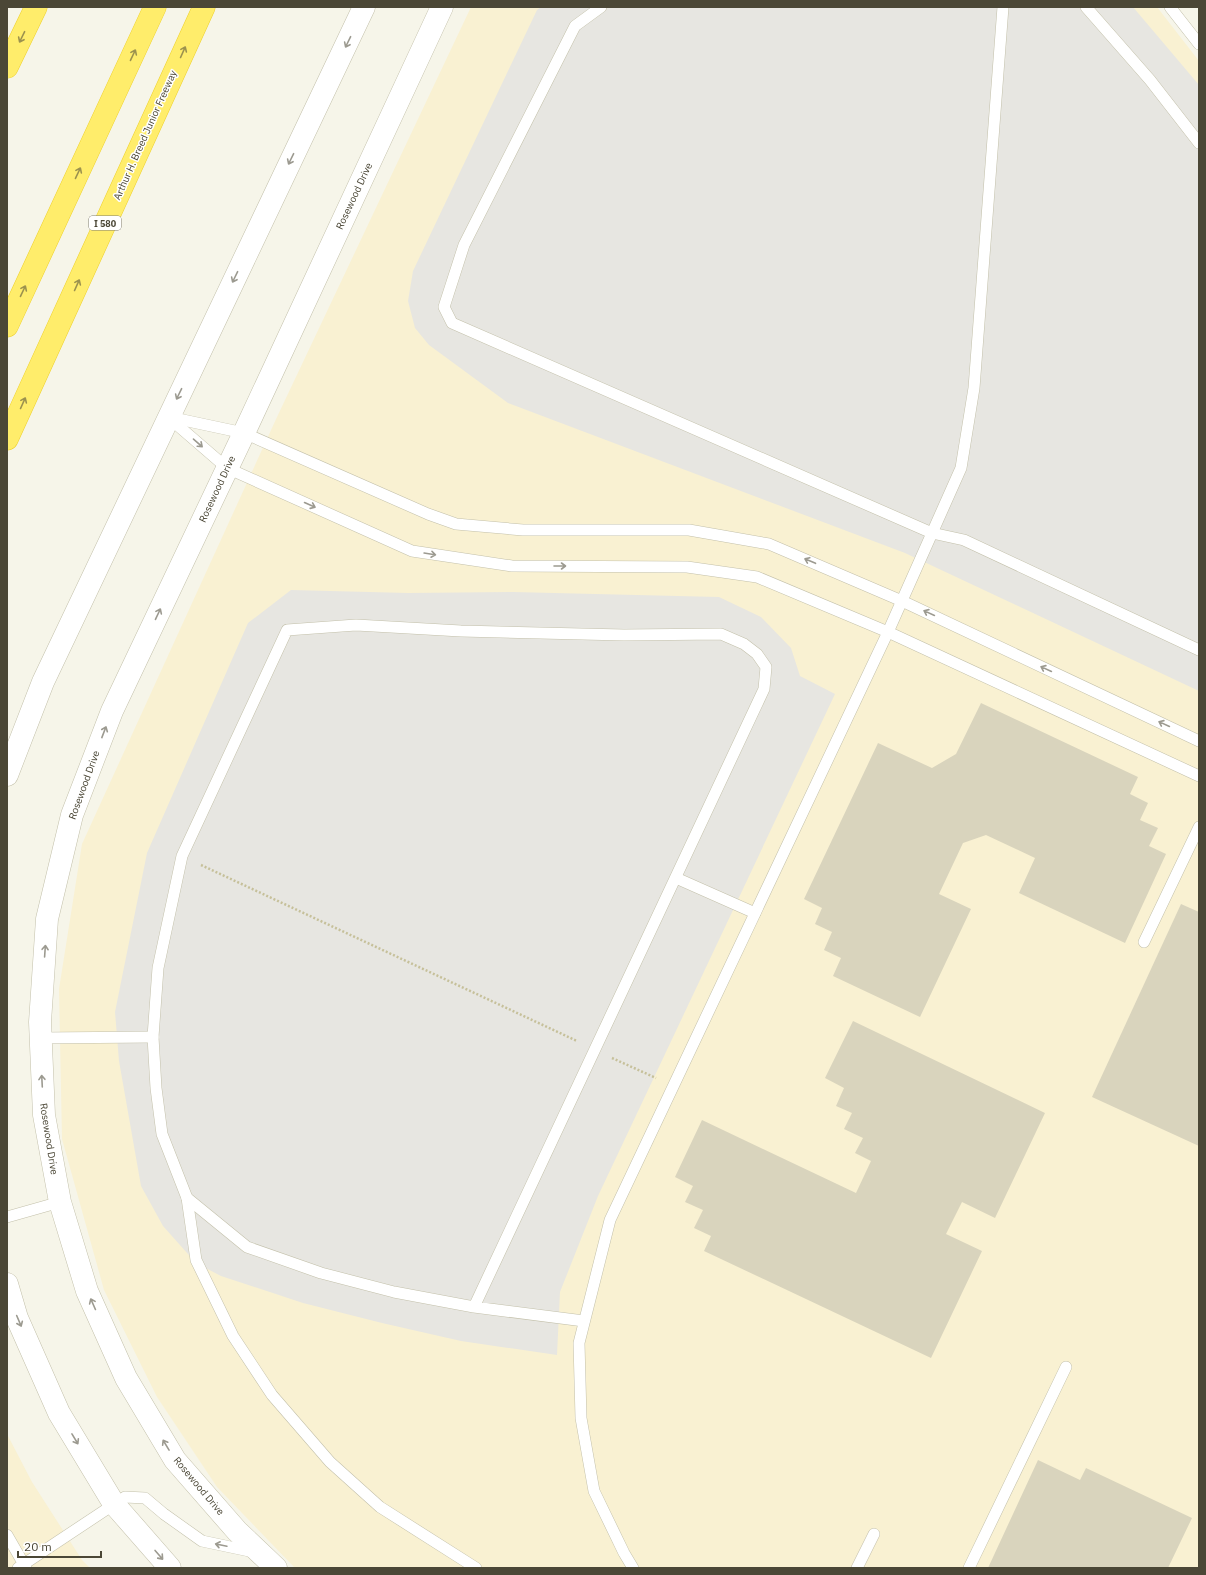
<svg xmlns="http://www.w3.org/2000/svg" width="1206" height="1575" font-family="'IBM Plex Sans',sans-serif">
<style>
.commercial{fill:#f9f1d2}
.parking{fill:#e7e6e1}
.building{fill:#d9d4bd}
.lines{fill:none;stroke-linecap:round;stroke-linejoin:round}
.lane-casing{stroke:#c3c0aa;stroke-width:12}
.street-casing{stroke:#c3c0aa;stroke-width:23}
.highway-casing{stroke:#eed02b;stroke-width:23}
.path{stroke:#c6c09a;stroke-width:2.5;stroke-dasharray:2 2;stroke-linecap:butt}
.lane{stroke:#fff;stroke-width:11}
.street{stroke:#fff;stroke-width:22}
.highway{stroke:#ffed6b;stroke-width:22}
.oneway{stroke:#9c924e}
.oneway2{stroke:#9c9a90}
.labels{text-anchor:middle;dominant-baseline:central;stroke-width:3;stroke-linejoin:round;paint-order:stroke}
.shield{fill:#fff;stroke:#817e72;stroke-width:1}
.shield-label{font-size:9px;font-weight:bold;fill:#4b4736}
.street-label{font-size:10px;fill:#4b4736;stroke:#fff}
</style>
<rect width="100%" height="100%" fill="#f6f5e9"/>
<g class="commercial">
<polygon points="471,7 1157,7 1199,61 1199,1568 295,1568 217,1487 157,1397 104,1290 62,1139 59,989 82,844 277,417"/>
<polygon points="7,1434 32,1482 82,1560 90,1568 7,1568"/>
</g>
<g class="parking">
<polygon points="541,7 1133,7 1199,85 1199,691 905,553 508,403 429,345 415,328 408,301 413,271 537,10"/>
<polygon points="291,590 408,593 513,592 719,597 761,617 791,648 800,676 835,694 598,1196 560,1292 557,1355 461,1341 382,1323 303,1303 221,1276 196,1263 163,1226 141,1186 119,1061 115,1012 147,853 248,623"/>
</g>
<g class="building">
<polygon points="981,703 1138,777 1130,794 1148,803 1140,820 1158,828 1149,846 1166,854 1125,943 1019,893 1035,858 986,835 963,843 939,894 971,909 920,1017 833,976 841,958 824,950 832,932 815,924 822,908 804,899 878,743 932,768 956,754"/>
<polygon points="1181,904 1199,912 1199,1146 1092,1097"/>
<polygon points="853,1021 1045,1113 995,1218 962,1202 946,1234 982,1251 931,1358 704,1251 711,1236 694,1228 703,1210 685,1202 693,1186 675,1177 702,1120 856,1193 871,1161 855,1153 863,1138 844,1129 852,1113 836,1106 844,1088 825,1078"/>
<polygon points="1038,1460 1080,1480 1086,1468 1192,1518 1168,1568 988,1568"/>
</g>
<g class="lines">
<defs>
<g id="lane">
<polyline points="601,7 575,26 464,245 444,307 452,323 932,533 964,540 1199,650"/>
<polyline points="1086,7 1150,80 1199,143"/>
<polyline points="1170,7 1199,44"/>
<polyline points="168,417 227,468 412,551 512,566 687,567 757,577 888,632 1199,776"/>
<polyline points="169,417 244,433 428,514 456,524 523,530 689,530 769,544 902,601 1199,741"/>
<polyline points="676,878 755,913"/>
<polyline points="1144,942 1199,827"/>
<polyline points="40,1038 153,1037"/>
<polyline points="187,1198 196,1260 233,1336 272,1395 330,1462 380,1507 476,1568"/>
<polyline points="7,1217 60,1202"/>
<polyline points="474,1307 764,689 766,667 757,654 744,644 721,634 624,635 461,631 356,625 287,630 182,856 158,968 153,1037 156,1088 162,1134 187,1198 247,1247 321,1273 394,1292 474,1307 584,1321"/>
<polyline points="7,1535 26,1568"/>
<polyline points="18,1568 125,1497 145,1498 164,1514 202,1541 254,1552"/>
<polyline points="633,1568 624,1553 594,1491 581,1418 579,1343 610,1220 888,632 961,468 974,388 1003,7"/>
<polyline points="857,1568 874,1534"/>
<polyline points="969,1568 1066,1367"/>
</g>
<g id="street">
<polyline points="7,775 43,682 364,7"/>
<polyline points="7,1284 17,1318 59,1413 114,1504 170,1568"/>
<polyline points="276,1568 237,1531 175,1460 126,1378 87,1291 60,1202 44,1115 40,1022 47,919 72,815 112,711 244,433 442,7"/>
</g>
<g id="highway">
<polyline points="7,67 36,7"/>
<polyline points="7,326 155,7"/>
<polyline points="7,439 204,7"/>
</g>
</defs>
<use href="#lane" class="lane-casing"/>
<use href="#street" class="street-casing"/>
<use href="#highway" class="highway-casing"/>
<g class="path">
<polyline points="201,865 577,1041"/>
<polyline points="612,1058 656,1078"/>
</g>
<use href="#lane" class="lane"/>
<use href="#street" class="street"/>
<use href="#highway" class="highway"/>
</g>
<defs><path id="oneway-shaft" d="M-6 0H5M1.5-3L5.5 0L1.5 3" fill="none" stroke-width="1.6" stroke-linecap="round" stroke-linejoin="round"/></defs>
<g class="oneway">
<use href="#oneway-shaft" transform="translate(22 37) rotate(116)"/>
<use href="#oneway-shaft" transform="translate(183 52) rotate(-66)"/>
<use href="#oneway-shaft" transform="translate(133 55) rotate(-65)"/>
<use href="#oneway-shaft" transform="translate(78 173) rotate(-65)"/>
<use href="#oneway-shaft" transform="translate(77 285) rotate(-66)"/>
<use href="#oneway-shaft" transform="translate(23 291) rotate(-65)"/>
<use href="#oneway-shaft" transform="translate(23 403) rotate(-66)"/>
</g>
<g class="oneway2">
<use href="#oneway-shaft" transform="translate(348 42) rotate(116)"/>
<use href="#oneway-shaft" transform="translate(291 159) rotate(116)"/>
<use href="#oneway-shaft" transform="translate(235 277) rotate(116)"/>
<use href="#oneway-shaft" transform="translate(179 394) rotate(116)"/>
<use href="#oneway-shaft" transform="translate(198 443) rotate(41)"/>
<use href="#oneway-shaft" transform="translate(310 505) rotate(24)"/>
<use href="#oneway-shaft" transform="translate(430 554) rotate(9)"/>
<use href="#oneway-shaft" transform="translate(810 561) rotate(-157)"/>
<use href="#oneway-shaft" transform="translate(560 566)"/>
<use href="#oneway-shaft" transform="translate(929 613) rotate(-155)"/>
<use href="#oneway-shaft" transform="translate(158 614) rotate(-65)"/>
<use href="#oneway-shaft" transform="translate(1046 669) rotate(-155)"/>
<use href="#oneway-shaft" transform="translate(1164 724) rotate(-155)"/>
<use href="#oneway-shaft" transform="translate(104 732) rotate(-69)"/>
<use href="#oneway-shaft" transform="translate(45 951) rotate(-86)"/>
<use href="#oneway-shaft" transform="translate(42 1081) rotate(-93)"/>
<use href="#oneway-shaft" transform="translate(93 1304) rotate(-114)"/>
<use href="#oneway-shaft" transform="translate(19 1321) rotate(67)"/>
<use href="#oneway-shaft" transform="translate(75 1439) rotate(59)"/>
<use href="#oneway-shaft" transform="translate(166 1445) rotate(-121)"/>
<use href="#oneway-shaft" transform="translate(221 1545) rotate(-168)"/>
<use href="#oneway-shaft" transform="translate(159 1555) rotate(49)"/>
</g>
<g class="labels">
<rect class="shield" x="89" y="216" width="32" height="14" rx="3"/>
<g class="shield-label">
<text x="105" y="223">I 580</text>
</g>
<g class="street-label">
<text transform="translate(145 135) rotate(-66)">Arthur H. Breed Junior Freeway</text>
<text transform="translate(354 196) rotate(-65)">Rosewood Drive</text>
<text transform="translate(217 489) rotate(-65)">Rosewood Drive</text>
<text transform="translate(84 785) rotate(-70)">Rosewood Drive</text>
<text transform="translate(49 1139) rotate(81)">Rosewood Drive</text>
<text transform="translate(199 1486) rotate(50)">Rosewood Drive</text>
</g>
</g>
<rect width="1206" height="1575" fill="none" stroke="#4b4736" stroke-width="16"/>
<path d="M18 1551v6h83v-6" fill="none" stroke="#4b4736" stroke-width="2"/>
<text x="24" y="1551" font-size="12" fill="#4b4736" stroke="#ffffff" stroke-width="3" paint-order="stroke">20 m</text>
</svg>
